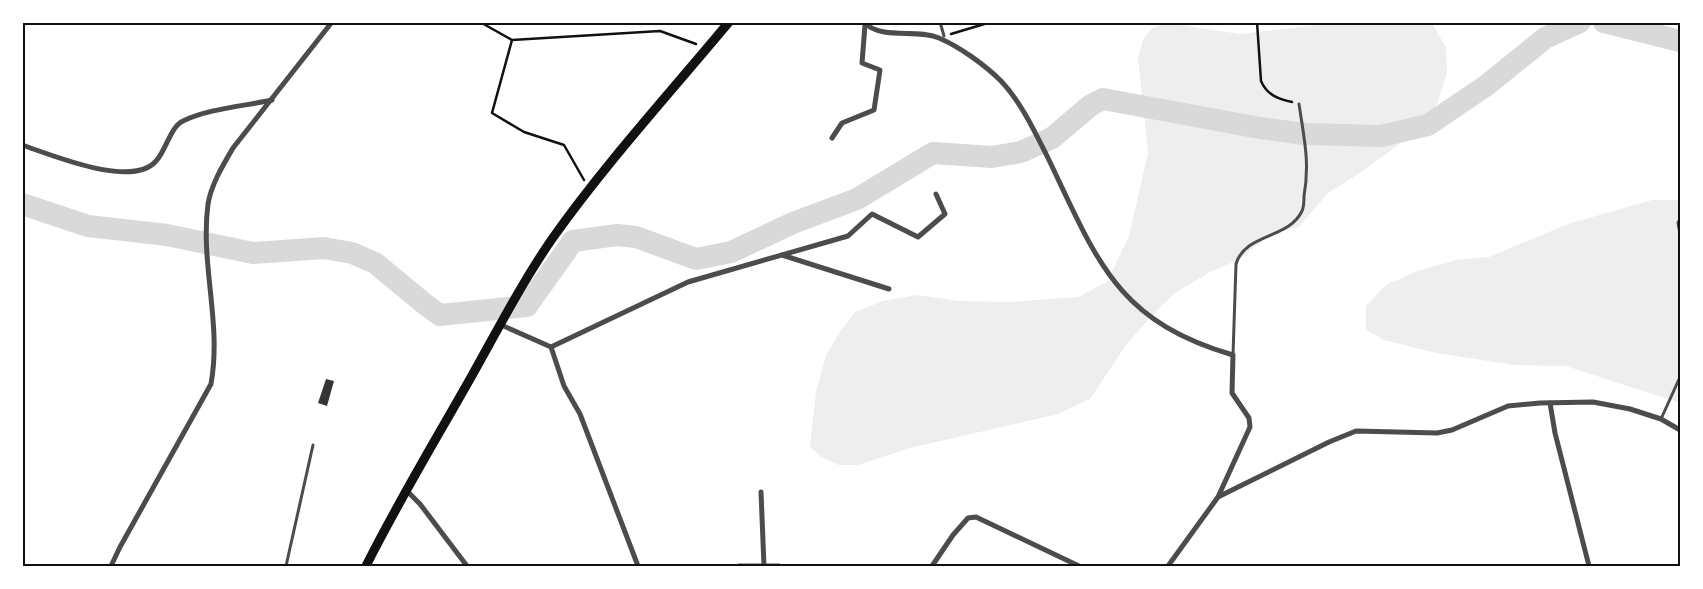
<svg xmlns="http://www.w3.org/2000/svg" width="1703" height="589" font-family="'PT Sans Narrow',sans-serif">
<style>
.green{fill:#eee}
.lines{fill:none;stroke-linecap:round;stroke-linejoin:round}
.river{stroke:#d9d9d9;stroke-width:22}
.building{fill:#353535}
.path{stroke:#111;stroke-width:2.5}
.service{stroke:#4c4c4c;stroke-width:3}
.minor{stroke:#4c4c4c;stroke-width:5}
.secondary{stroke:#111;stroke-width:9}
.neatline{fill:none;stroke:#111;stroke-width:2}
</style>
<rect width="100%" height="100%" fill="#fff"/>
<g class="green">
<polygon points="1167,23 1240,34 1335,23 1432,23 1446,48 1447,73 1437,104 1417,131 1360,173 1328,193 1299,227 1273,233 1238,260 1210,272 1175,293 1153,314 1126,345 1090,399 1058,414 910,448 858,465 839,465 820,456 810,447 816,392 826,355 842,329 855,312 883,301 917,295 959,301 1010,302 1078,297 1107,282 1129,236 1148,153 1138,57 1143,40 1152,28"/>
<polygon points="1652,200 1680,200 1680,403 1566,366 1515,365 1436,353 1384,340 1366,330 1366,306 1386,285 1420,270 1456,260 1489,257 1568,224"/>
</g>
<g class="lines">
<g class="river">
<polyline points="1604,22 1680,41"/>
<polyline points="22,204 88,226 167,235 253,253 324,248 352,253 375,263 426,305 440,315 527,306 573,241 617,235 636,237 696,259 731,252 793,223 857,199 933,153 992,157 1021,152 1052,138 1091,105 1103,99 1260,128 1305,134 1381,136 1428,125 1487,85 1545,38 1580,22"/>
</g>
</g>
<polygon class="building" points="326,379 334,381 327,406 318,403"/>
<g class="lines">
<g class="path">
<polyline points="480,22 512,40"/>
<path d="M1257,22L1261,81C1267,95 1278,99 1292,102"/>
<polyline points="951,34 991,22"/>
<polyline points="584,180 564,145 524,132 492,113 512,40 660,31 696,44"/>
</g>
<g class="service">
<polyline points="940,22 944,36"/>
<polyline points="1680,219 1678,223 1680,234"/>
<path d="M1233,355L1236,264C1245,233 1289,239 1302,211C1304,207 1304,200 1304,196C1310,162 1304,138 1299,104"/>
<polyline points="1661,419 1680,377"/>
<polyline points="286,566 313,445"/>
</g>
<g class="minor">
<path d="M863,22C883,41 916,28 939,38C960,47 985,65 1001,81C1021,102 1035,132 1048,158C1097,260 1116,321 1233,355L1232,393L1249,418L1250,427L1218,497"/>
<polyline points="832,138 842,123 874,110 880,70 862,63 865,25"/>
<path d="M22,145C52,155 132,189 156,161C166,151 170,127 183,121C207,109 245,106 272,100"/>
<polyline points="782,255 889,289"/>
<polyline points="499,324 551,347 564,386 580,414 638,566"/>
<polyline points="551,347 688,282 848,236 872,214 918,237 945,214 936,194"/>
<polyline points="1550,403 1555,433 1589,566"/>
<polyline points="406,490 420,504 467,566"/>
<polyline points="761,492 764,566"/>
<path d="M111,566L120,547L211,384C222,323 200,264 208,204C211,185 223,165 233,148L332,22"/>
<polyline points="739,566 779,566"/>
<polyline points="932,566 953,535 968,518 976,517 1079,566"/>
<polyline points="1168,566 1218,497 1329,442 1356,431 1437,433 1452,430 1508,406 1540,403 1593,402 1630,409 1661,419 1680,430"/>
</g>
<path class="secondary" d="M366,566C398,502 435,441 470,379C497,331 521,284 552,239C606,163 669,94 729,22"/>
</g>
<rect width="1703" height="589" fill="none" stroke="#ffffff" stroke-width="48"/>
<rect x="24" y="24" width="1655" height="541" class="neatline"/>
</svg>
